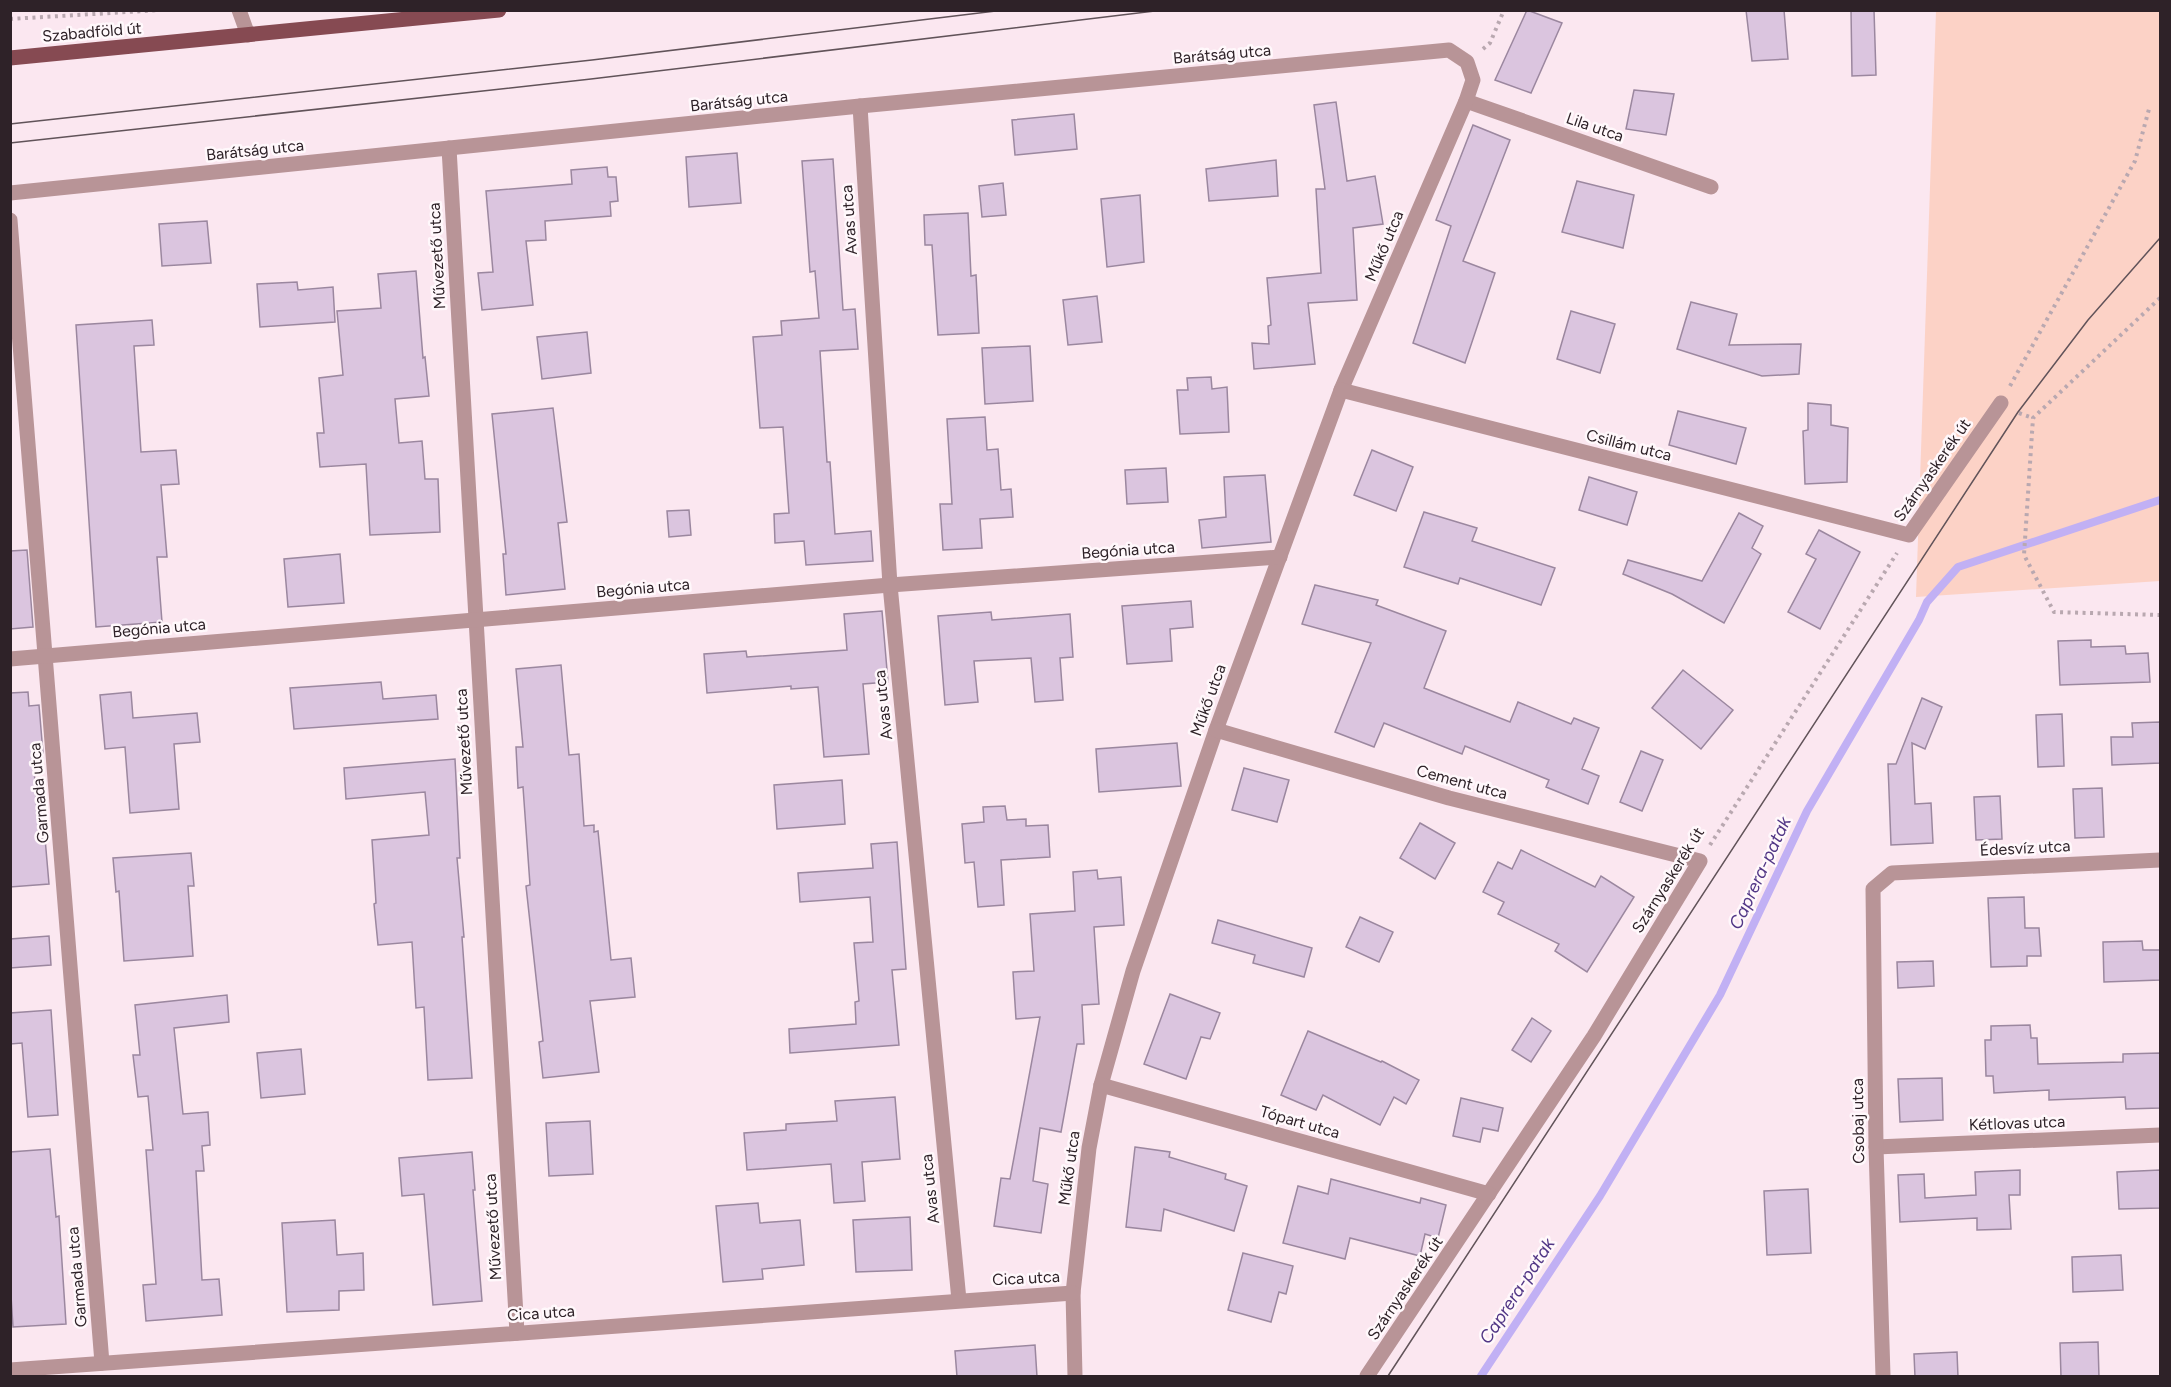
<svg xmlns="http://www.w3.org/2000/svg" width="2171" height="1387" font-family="Figtree,sans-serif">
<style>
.green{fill:#fcd2c6}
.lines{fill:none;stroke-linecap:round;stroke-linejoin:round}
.stream{stroke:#c1b0f4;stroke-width:8}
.building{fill:#dbc5df;stroke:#9b879f;stroke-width:1.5}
.path{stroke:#b9a8b0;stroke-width:4;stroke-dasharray:3 4.5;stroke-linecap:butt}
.minor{stroke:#b89497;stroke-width:15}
.major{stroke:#864a52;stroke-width:15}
.tram{stroke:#615359;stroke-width:1.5}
.labels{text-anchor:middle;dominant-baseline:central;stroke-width:5;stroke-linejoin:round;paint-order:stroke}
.street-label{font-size:16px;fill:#2e2228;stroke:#fff8fb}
.water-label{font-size:18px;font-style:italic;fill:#523786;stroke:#fff8fb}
</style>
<rect width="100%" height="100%" fill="#fbe7f0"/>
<polygon class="green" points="1936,11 2160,11 2160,581 1916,597"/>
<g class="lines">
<polyline class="stream" points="1481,1376 1600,1196 1720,995 1807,811 1919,620 1927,602 1958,567 2160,500"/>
</g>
<g class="building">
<polygon points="1527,10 1562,23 1531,93 1495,80"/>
<polygon points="1746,10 1784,10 1788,59 1752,61"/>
<polygon points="1851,10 1874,10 1876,75 1852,76"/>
<polygon points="1634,90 1674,94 1666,135 1626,129"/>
<polygon points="1336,102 1347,181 1375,176 1383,224 1353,228 1357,300 1308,303 1315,364 1254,369 1252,343 1269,344 1268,326 1271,325 1267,278 1321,273 1316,189 1325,189 1314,105"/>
<polygon points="1074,114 1077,149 1015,155 1012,120"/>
<polygon points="1473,125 1510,140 1463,261 1495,273 1465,363 1413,343 1451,226 1436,220"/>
<polygon points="737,153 741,203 689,207 686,157"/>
<polygon points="833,159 843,310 855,309 858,349 820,351 827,462 830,462 835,534 871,531 873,561 806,565 804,541 775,543 774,514 789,513 783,427 760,428 753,337 782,335 781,321 819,318 815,271 810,272 802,161"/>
<polygon points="1276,160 1278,196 1209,201 1206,169"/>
<polygon points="607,167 608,177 616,177 618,201 610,202 611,216 545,221 546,240 526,241 533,305 482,310 478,273 493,272 486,191 572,184 571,170"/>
<polygon points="1577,181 1634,195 1623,248 1562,232"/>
<polygon points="1003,183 1006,215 982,217 979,186"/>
<polygon points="1140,195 1144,262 1107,267 1101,199"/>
<polygon points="968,213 971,276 976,275 979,333 938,335 932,245 925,245 924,215"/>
<polygon points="207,221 211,263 162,266 159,224"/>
<polygon points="416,271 423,358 425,357 429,396 395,399 399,443 422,441 425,479 438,479 440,532 370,535 366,464 320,467 317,433 324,433 319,378 343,375 337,311 381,308 378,274"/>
<polygon points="297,282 298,290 333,287 335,322 260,327 257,284"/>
<polygon points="1097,296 1102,342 1068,345 1063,300"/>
<polygon points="1691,302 1737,314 1729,345 1801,344 1799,374 1762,376 1677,349"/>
<polygon points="1571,311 1615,324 1600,373 1557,359"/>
<polygon points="152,320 154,345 134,346 141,452 176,450 179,484 161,485 167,557 157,557 162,622 96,627 76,325"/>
<polygon points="587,332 591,373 542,379 537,337"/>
<polygon points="1030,346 1033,401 985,404 982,348"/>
<polygon points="1211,377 1212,389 1227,387 1229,432 1180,434 1177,390 1188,390 1187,378"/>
<polygon points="1808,403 1831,405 1831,425 1848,428 1847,482 1805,484 1803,431 1808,430"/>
<polygon points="553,408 567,522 558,523 565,589 506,595 503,554 506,554 492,414"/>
<polygon points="1678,411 1746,428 1736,464 1669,445"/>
<polygon points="985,417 987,450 998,449 1001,490 1011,489 1013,517 980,519 982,548 943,550 940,504 952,504 947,419"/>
<polygon points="1372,450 1413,467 1396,511 1354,495"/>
<polygon points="1166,468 1168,502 1127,504 1125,470"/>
<polygon points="1265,475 1271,542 1202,548 1199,520 1226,517 1224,477"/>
<polygon points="1589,477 1637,492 1627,525 1579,510"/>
<polygon points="689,510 691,535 669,537 667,511"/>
<polygon points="1424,512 1477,528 1472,541 1555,568 1541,605 1460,578 1458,584 1404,567"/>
<polygon points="1739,513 1763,526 1752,548 1761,554 1724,623 1672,594 1623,574 1628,560 1702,581"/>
<polygon points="1819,530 1860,552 1820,629 1788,612 1816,559 1806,554"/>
<polygon points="27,550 33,627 10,629 10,551"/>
<polygon points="340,554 344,603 288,607 284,559"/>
<polygon points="1315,585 1378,600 1376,605 1446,631 1424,688 1510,722 1518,702 1571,724 1574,718 1599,728 1582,769 1599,776 1588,804 1546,787 1549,780 1465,746 1462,754 1384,723 1374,747 1335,732 1371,643 1302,624"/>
<polygon points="1191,601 1193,627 1170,629 1172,661 1127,664 1122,606"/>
<polygon points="882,611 888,682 863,684 869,754 824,757 818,687 791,689 791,686 707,693 704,654 746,651 747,657 847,650 844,614"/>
<polygon points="991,612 992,620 1070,614 1073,657 1060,658 1063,700 1035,702 1031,658 974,661 978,702 945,705 938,616"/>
<polygon points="2091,640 2091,647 2125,646 2126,654 2148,653 2150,682 2060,685 2058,641"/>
<polygon points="561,665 569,755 579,754 584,826 594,825 594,832 598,831 611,960 631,958 635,997 590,1001 599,1072 543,1078 539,1042 543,1041 526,886 530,885 523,787 518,788 516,747 523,747 516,669"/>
<polygon points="1683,670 1733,710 1701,749 1652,708"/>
<polygon points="381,682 383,699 436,695 438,719 294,729 290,688"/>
<polygon points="28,692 29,706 39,705 43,753 33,754 39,839 45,838 49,884 10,887 10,693"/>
<polygon points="131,692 133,718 197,713 200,742 174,744 179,809 130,813 125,747 105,749 100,695"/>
<polygon points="1922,698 1942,707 1925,749 1912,743 1915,804 1931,803 1933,843 1891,845 1888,764 1896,764"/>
<polygon points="2062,714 2064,766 2038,767 2036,715"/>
<polygon points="2160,722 2160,763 2112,765 2111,737 2133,737 2132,723"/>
<polygon points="1177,743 1181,786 1099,792 1096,749"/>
<polygon points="1641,751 1663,760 1642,811 1620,802"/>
<polygon points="455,759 460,858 457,858 464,937 462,937 472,1078 428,1080 424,1007 416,1008 412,942 378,945 374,904 376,903 372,840 429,835 425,792 346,799 344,768"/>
<polygon points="1244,768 1289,780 1277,822 1232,810"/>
<polygon points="842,780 845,824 777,829 774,785"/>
<polygon points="2102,788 2104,837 2075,838 2073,789"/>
<polygon points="2000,796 2002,839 1976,840 1974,797"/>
<polygon points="1005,806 1007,820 1026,819 1026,826 1048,825 1050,857 1001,860 1004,905 978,907 974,862 965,863 962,824 984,822 983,807"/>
<polygon points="1420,823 1455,843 1435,879 1400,858"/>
<polygon points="897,842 906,969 892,970 899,1045 790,1053 789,1029 856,1024 855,1002 859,1001 854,943 873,942 870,897 800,902 798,873 873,868 871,844"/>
<polygon points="1521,850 1595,887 1601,876 1634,897 1587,972 1555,951 1559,944 1498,914 1504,902 1483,892 1498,862 1512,869"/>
<polygon points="191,853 194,886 188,886 193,956 124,961 119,891 116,892 113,858"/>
<polygon points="1097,870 1098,879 1121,877 1124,925 1094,927 1099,1004 1082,1005 1084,1044 1077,1044 1061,1132 1040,1128 1033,1181 1048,1184 1041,1233 994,1226 1001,1178 1010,1179 1040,1017 1016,1019 1013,972 1034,971 1030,914 1075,911 1073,872"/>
<polygon points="2024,897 2025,928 2039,928 2041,956 2027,956 2027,966 1991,967 1988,898"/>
<polygon points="1360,917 1393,932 1379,962 1346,947"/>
<polygon points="1218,920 1312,948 1304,977 1253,963 1255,955 1212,943"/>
<polygon points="49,936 51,965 10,968 10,939"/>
<polygon points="2142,941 2143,950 2160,950 2160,980 2104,982 2103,942"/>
<polygon points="1933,961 1934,986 1898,988 1897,962"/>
<polygon points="1170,994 1220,1013 1210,1039 1201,1037 1186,1079 1144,1064"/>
<polygon points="227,995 229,1022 174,1028 183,1114 208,1112 210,1145 202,1146 204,1171 196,1171 202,1280 219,1279 222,1315 146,1321 143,1285 156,1284 146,1150 153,1150 148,1096 138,1097 133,1055 140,1055 135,1005"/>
<polygon points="51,1010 58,1115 28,1117 22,1043 10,1044 10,1013"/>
<polygon points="1532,1018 1551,1031 1531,1062 1512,1050"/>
<polygon points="2030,1025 2031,1038 2037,1038 2038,1064 2123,1062 2123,1054 2160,1053 2160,1108 2126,1109 2125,1097 2049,1100 2049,1090 1994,1093 1993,1076 1986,1076 1985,1040 1991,1040 1991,1026"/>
<polygon points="1308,1031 1381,1062 1382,1061 1419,1080 1406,1104 1394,1097 1380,1125 1323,1095 1316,1110 1281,1095"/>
<polygon points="301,1049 305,1094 261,1098 257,1053"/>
<polygon points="1942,1078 1943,1120 1900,1122 1898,1079"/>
<polygon points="895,1097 900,1159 862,1162 865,1201 834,1203 831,1164 747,1170 744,1133 786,1130 786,1124 837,1121 835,1101"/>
<polygon points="1461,1098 1503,1108 1498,1131 1483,1128 1480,1142 1453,1136"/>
<polygon points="590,1121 593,1174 549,1176 546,1123"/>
<polygon points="1135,1147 1170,1152 1169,1157 1226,1174 1225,1179 1247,1186 1234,1231 1164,1209 1161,1231 1126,1227"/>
<polygon points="50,1149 56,1217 59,1216 66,1324 13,1327 10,1280 10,1152"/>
<polygon points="472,1152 475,1190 473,1190 482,1301 433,1305 424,1194 402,1196 399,1158"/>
<polygon points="2020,1170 2020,1195 2009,1195 2011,1229 1977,1230 1977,1218 1900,1222 1898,1175 1924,1174 1925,1198 1976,1195 1975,1172"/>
<polygon points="2160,1170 2160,1208 2119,1209 2117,1172"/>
<polygon points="1331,1179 1420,1203 1421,1198 1446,1205 1438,1238 1425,1234 1420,1256 1350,1238 1345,1259 1283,1243 1298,1186 1328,1194"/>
<polygon points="1808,1189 1811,1253 1767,1255 1764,1191"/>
<polygon points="758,1203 760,1223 800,1220 804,1265 762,1269 763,1279 723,1282 716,1206"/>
<polygon points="910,1217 912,1270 856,1272 853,1220"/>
<polygon points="335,1220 337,1255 363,1253 364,1290 339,1291 339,1310 287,1312 282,1223"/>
<polygon points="1243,1253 1293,1266 1286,1294 1279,1292 1271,1322 1228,1310"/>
<polygon points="2121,1255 2123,1290 2073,1292 2072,1257"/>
<polygon points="2098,1342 2099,1377 2061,1377 2060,1343"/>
<polygon points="1035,1345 1037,1377 957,1377 955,1351"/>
<polygon points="1957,1352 1958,1377 1915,1377 1914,1354"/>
</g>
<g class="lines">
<g class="path">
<polyline points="10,19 161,10"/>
<polyline points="1483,49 1490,43 1504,10"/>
<polyline points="2160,298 2033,418 2024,555 2054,612 2160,615"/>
<polyline points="2010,386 2135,161 2149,109"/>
<polyline points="2019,413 2033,418"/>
<polyline points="1710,845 1897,553"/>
</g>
<g class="minor">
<polyline points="239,10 248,35"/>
<polyline points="1466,101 1711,187"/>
<polyline points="860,106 890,585 959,1300"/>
<polyline points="449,148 517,1333"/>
<polyline points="10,193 860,106 1449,50 1467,62 1473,80 1466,101 1341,390 1216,730 1133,971 1101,1085 1089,1148 1073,1293 1075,1376"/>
<polyline points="10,220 102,1363"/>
<polyline points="1341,390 1909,535 2001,403"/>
<polyline points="10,659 890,585 1280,557"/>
<polyline points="1216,730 1449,798 1700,861 1594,1036 1367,1376"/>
<polyline points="1101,1085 1489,1194"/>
<polyline points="1876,1147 2160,1135"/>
<polyline points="10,1370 1073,1293"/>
<polyline points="1883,1376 1876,1147 1873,889 1892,873 2160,860"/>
</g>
<polyline class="major" points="10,58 499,10"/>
<g class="tram">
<polyline points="10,124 592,60 1004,10"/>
<polyline points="10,143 591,79 1163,10"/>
<polyline points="1388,1376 2018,412 2088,320 2160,238"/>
</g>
</g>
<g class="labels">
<g class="street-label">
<text transform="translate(92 32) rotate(-5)">Szabadföld út</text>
<text transform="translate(1222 54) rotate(-5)">Barátság utca</text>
<text transform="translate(739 101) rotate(-6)">Barátság utca</text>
<text transform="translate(1595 127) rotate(19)">Lila utca</text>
<text transform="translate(255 150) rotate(-6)">Barátság utca</text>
<text transform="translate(849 220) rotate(-94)">Avas utca</text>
<text transform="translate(1384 246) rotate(-67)">Műkő utca</text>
<text transform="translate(437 256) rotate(-93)">Művezető utca</text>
<text transform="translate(1629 445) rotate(14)">Csillám utca</text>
<text transform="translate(1932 470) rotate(-55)">Szárnyaskerék út</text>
<text transform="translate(1128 550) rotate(-4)">Begónia utca</text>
<text transform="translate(643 588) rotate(-5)">Begónia utca</text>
<text transform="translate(159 628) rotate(-5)">Begónia utca</text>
<text transform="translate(1208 700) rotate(-70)">Műkő utca</text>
<text transform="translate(883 705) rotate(-96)">Avas utca</text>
<text transform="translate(464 742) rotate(-93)">Művezető utca</text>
<text transform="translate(1462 782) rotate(15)">Cement utca</text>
<text transform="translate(39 793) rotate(-95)">Garmada utca</text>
<text transform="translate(2025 848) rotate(-3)">Édesvíz utca</text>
<text transform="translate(1668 880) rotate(-58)">Szárnyaskerék út</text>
<text transform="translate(1858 1121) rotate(-91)">Csobaj utca</text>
<text transform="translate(1300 1122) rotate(16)">Tópart utca</text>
<text transform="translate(2017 1123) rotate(-2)">Kétlovas utca</text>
<text transform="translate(1069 1168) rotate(-82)">Műkő utca</text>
<text transform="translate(930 1189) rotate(-96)">Avas utca</text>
<text transform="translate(493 1227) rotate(-93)">Művezető utca</text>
<text transform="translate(77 1277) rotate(-95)">Garmada utca</text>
<text transform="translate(1026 1278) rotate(-3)">Cica utca</text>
<text transform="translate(1405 1288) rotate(-56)">Szárnyaskerék út</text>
<text transform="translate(541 1313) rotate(-4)">Cica utca</text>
</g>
<g class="water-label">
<text transform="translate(1760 873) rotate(-65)">Caprera-patak</text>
<text transform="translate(1517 1291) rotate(-57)">Caprera-patak</text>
</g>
</g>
<rect width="2171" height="1387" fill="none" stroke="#2e2228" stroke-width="24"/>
</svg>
